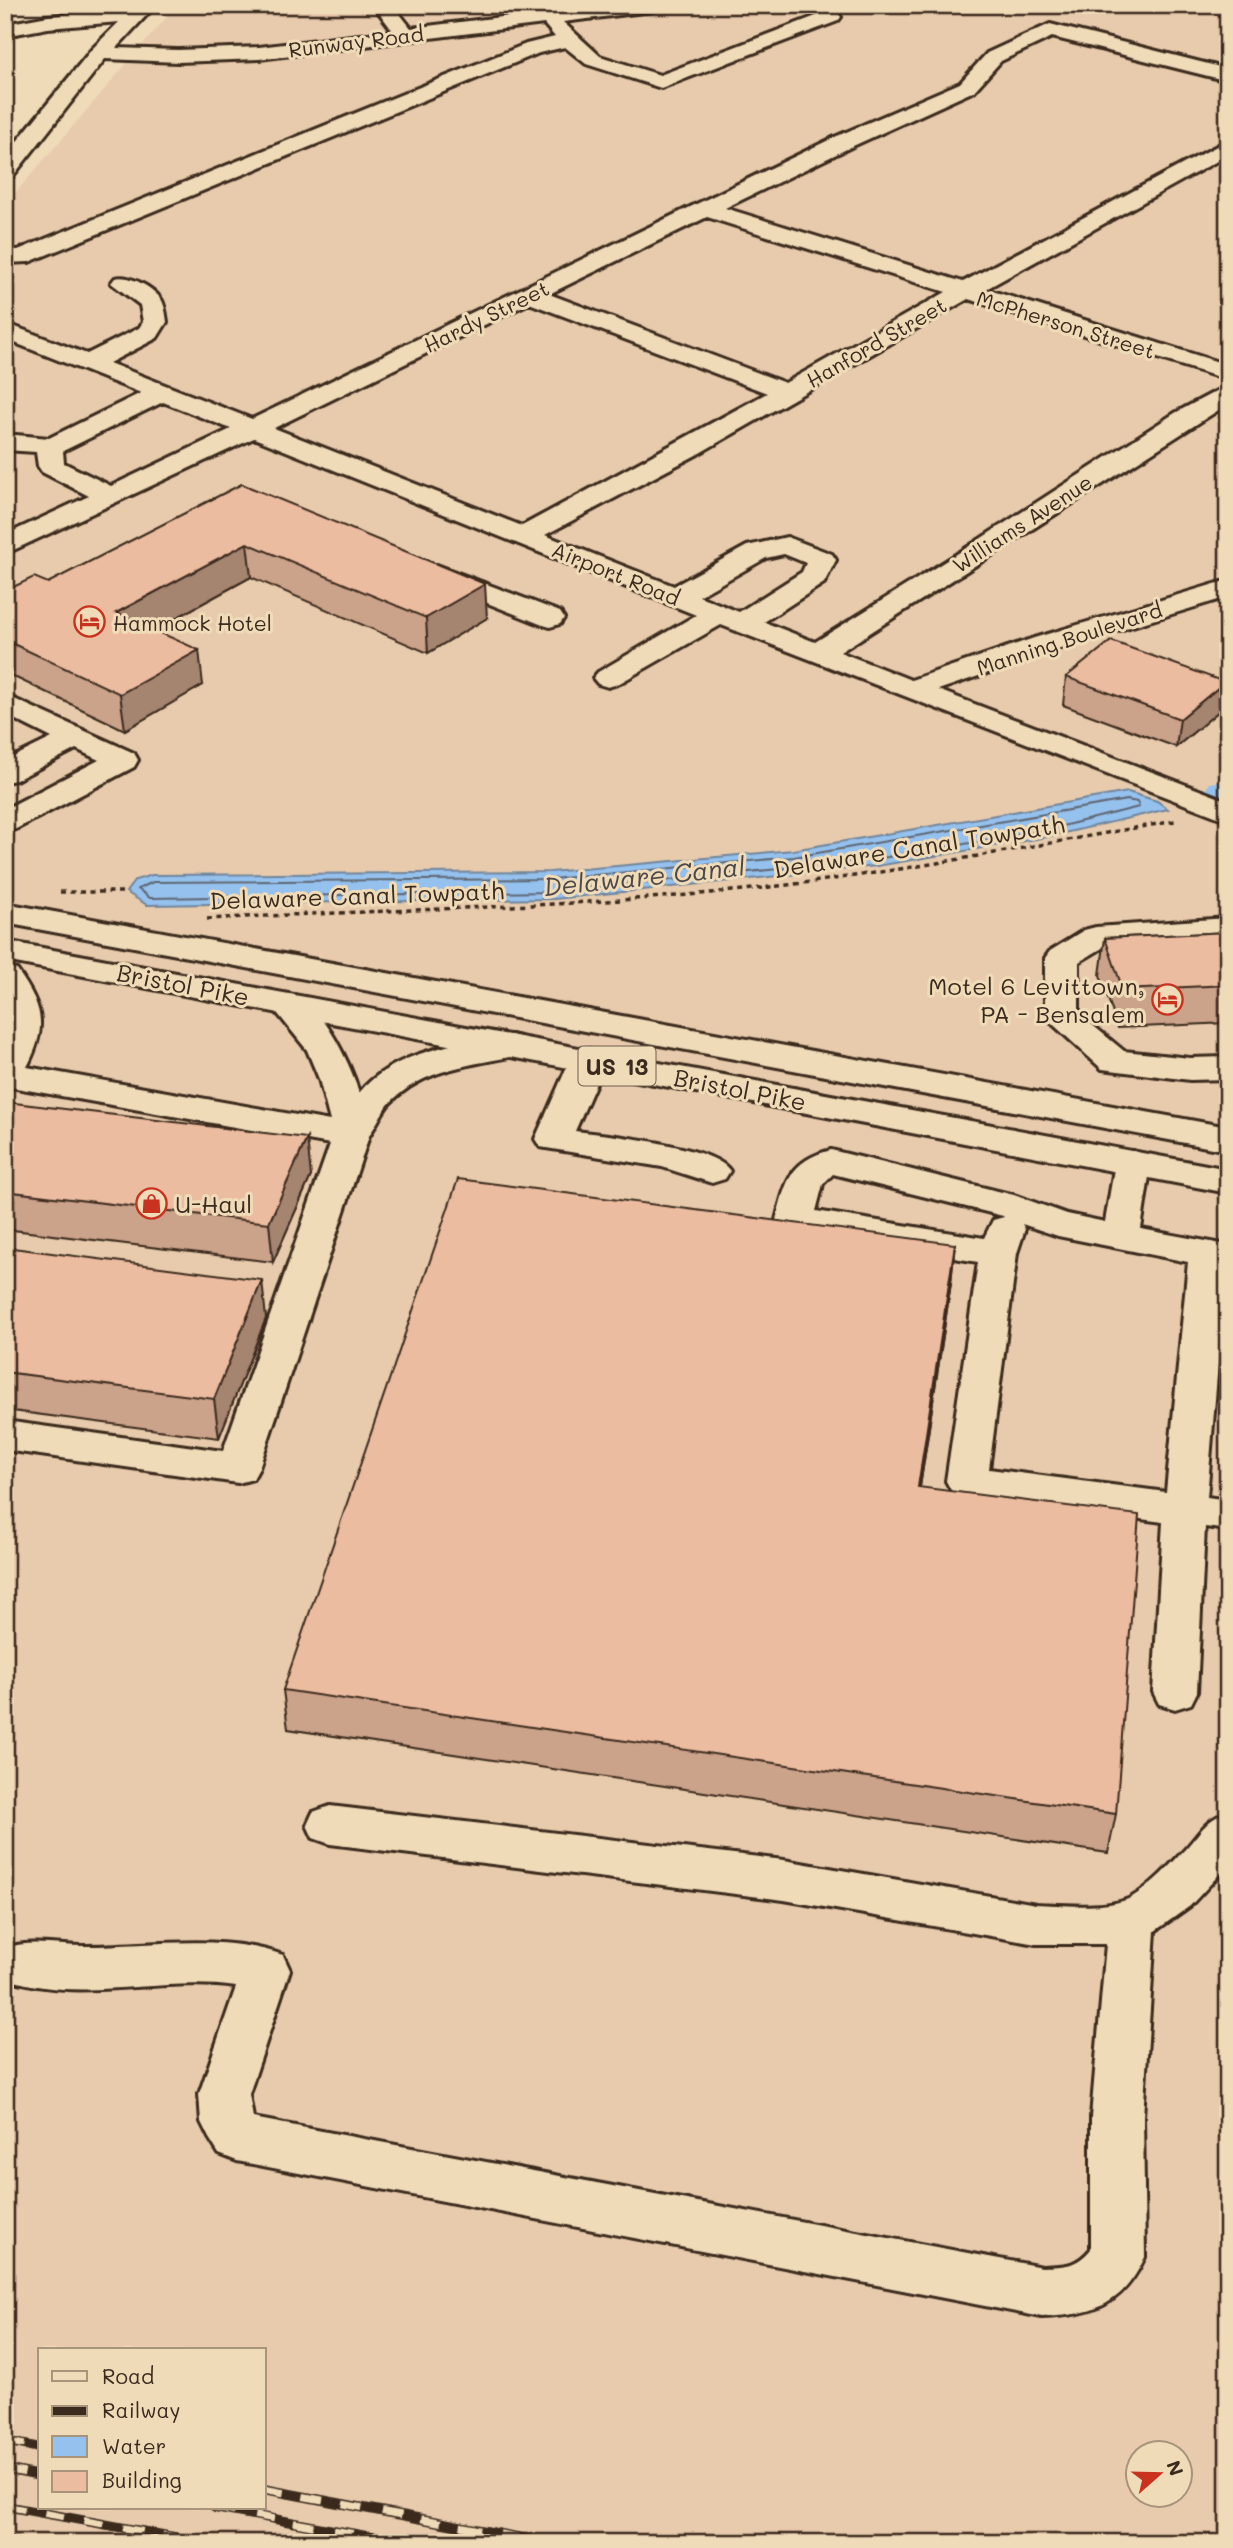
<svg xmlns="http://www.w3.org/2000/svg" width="1233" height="2548" font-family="Mali,sans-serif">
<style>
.built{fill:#e8cbac;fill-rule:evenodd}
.water{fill:#94c1ee;stroke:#70859b;stroke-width:2}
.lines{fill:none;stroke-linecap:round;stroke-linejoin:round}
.shore{stroke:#5f6671;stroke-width:2}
.canal{fill:#94c1ee;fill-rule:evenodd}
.minor-casing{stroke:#3b2a1e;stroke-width:6}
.highway-casing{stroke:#3b2a1e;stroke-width:6}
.path{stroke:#3b2a1e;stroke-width:3.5;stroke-dasharray:5 4.5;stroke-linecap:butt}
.minor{fill:#f0dbb9;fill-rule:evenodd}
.highway{fill:#f0dbb9;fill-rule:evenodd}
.rail-casing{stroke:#3b2a1e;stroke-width:10}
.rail{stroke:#f0dbb9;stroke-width:7;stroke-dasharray:20;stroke-linecap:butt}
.wall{fill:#cba28a;stroke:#3b2a1e;stroke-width:2}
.shaded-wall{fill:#a58470;stroke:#3b2a1e;stroke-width:2}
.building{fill:#ecbca0;stroke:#3b2a1e;stroke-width:2}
.labels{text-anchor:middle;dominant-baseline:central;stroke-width:6;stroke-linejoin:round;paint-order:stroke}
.far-street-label{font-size:21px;fill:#3b2a1e;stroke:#f0dbb9}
.far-poi-label{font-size:21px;fill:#3b2a1e;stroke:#f0dbb9;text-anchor:start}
.shield{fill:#f0dbb9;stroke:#715f4c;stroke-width:2}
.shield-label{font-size:23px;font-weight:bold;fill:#3b2a1e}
.street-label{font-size:24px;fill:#3b2a1e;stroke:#f0dbb9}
.poi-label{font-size:24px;fill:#3b2a1e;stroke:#f0dbb9;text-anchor:end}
.water-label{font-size:26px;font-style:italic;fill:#4d4848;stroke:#f0dbb9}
</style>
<rect width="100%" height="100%" fill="#f0dbb9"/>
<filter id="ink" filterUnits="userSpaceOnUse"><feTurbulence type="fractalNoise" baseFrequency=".0143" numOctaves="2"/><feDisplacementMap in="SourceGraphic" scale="14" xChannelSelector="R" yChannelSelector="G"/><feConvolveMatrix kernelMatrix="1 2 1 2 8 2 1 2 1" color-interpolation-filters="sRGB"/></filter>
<g filter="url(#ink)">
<path class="built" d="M177,5H1228V2543H5V205ZM40,2350H264V2508H40ZM1138,2454H1180V2496H1138Z"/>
<polygon class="water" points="1128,792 1157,801 1168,809 1047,837 877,866 554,899 147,905 126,892 135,880 152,875 550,872 793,850"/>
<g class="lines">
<polygon class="shore" points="1127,800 1137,802 1139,807 1046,830 876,859 553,892 150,898 138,889 153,882 551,879 794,857"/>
<polygon class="canal" points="1228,780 1228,798 1210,797 1205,790 1210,783"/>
<defs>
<g id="minor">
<polygon points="135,5 156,5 116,48 178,50 259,47 393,31 373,5 393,5 411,28 601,5 662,5 652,11 563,22 600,56 660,75 824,13 838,13 841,17 838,21 661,88 586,64 565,47 539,53 29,262 5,263 5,249 18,250 526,44 555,37 544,24 259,59 178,62 105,59 13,176 5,178 5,156 92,49 119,22 48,28 5,36 5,24 48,16 131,9"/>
<path d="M1050,24L1228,69V81L1052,37L1001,61L974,91L853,146L725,208L963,282L1228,140V155L986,289L1228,365V380L968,299L698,454L545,535L674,586L747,546L787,537L832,554L836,560L824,583L764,622L815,642L960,552L1175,413L1228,385V404L840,652L911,680L1034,638L1228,580V597L1054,650L938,690L1228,801V821L721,625L618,684L608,687L598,684L593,678L598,672L696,615L254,438L5,554V535L89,496L42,472L38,466L36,452L5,450V434L49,438L141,393L5,339V323L87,354L139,328L143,322L140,305L111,283L115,278C129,274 152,287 161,299C165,305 166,315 167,322L157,338L109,363L252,419L837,136L960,83L987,53ZM707,217L946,292L785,383L549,294ZM529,303L767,393L522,526L274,428ZM163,402L231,429L111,486L64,463L63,451ZM784,554L806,563L802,572L739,612L699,596L766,558Z"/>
<polygon points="437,565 560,612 564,618 560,624 550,627 540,624 427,579 423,573 427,567"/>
<polygon points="12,698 134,753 138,760 134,767 16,829 5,831 5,809 99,760 76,749 16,780 5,782 5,761 52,738 12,718 5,720 5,700"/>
<polygon points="1228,918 1228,938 1104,947 1079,962 1079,1014 1124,1051 1190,1058 1228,1057 1228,1079 1190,1080 1102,1069 1045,1017 1045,958 1050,951 1084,930 1096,927"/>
<path d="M5,967L17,970C43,1007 48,1026 27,1067L330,1121L319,1079L307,1050L270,1004L275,997C283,995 289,993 297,996C323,1007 352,1067 359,1093C393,1051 461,1042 511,1035L523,1038L529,1046L523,1054C477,1065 424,1066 389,1104C381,1113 376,1126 369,1136L259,1468L253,1479L238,1483L5,1450V1421L223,1451L330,1144L5,1086Z"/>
<path d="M588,1049L600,1052L606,1060L575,1131C607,1135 714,1145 730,1171L725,1179L712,1183L662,1167L540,1147L535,1139L570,1060L576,1052Z"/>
<path d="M831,1150L1014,1195L1067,1214L1105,1222L1115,1163L1120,1155L1133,1151L1146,1155L1151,1163L1141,1229L1222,1244L1227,1253L1207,1497L1228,1500V1530L1205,1527L1197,1692L1191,1704L1175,1709L1159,1704L1153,1692L1163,1522L967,1496L952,1492L946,1481L978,1262L782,1229L776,1220C786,1182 789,1161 831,1150ZM833,1174L1003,1216L1004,1217L993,1220L984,1238L816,1211L823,1184ZM1022,1224L1058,1236L1188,1262L1166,1492L989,1469L1017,1253L1025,1229Z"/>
<path d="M330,1806L784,1860L1036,1904C1061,1905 1110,1910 1132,1897C1153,1885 1172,1863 1188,1846C1202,1830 1207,1819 1228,1812V1865L1190,1906L1155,1931L1143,2117L1145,2257C1122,2306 1093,2315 1042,2317L237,2161L219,2154L209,2138L201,2122L199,2094L236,1987C161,1976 79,2004 5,1978V1948C30,1939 59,1946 85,1946C151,1946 220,1933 283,1955L290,1970L249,2094L253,2118L1042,2267C1065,2266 1076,2267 1091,2249V2117L1106,1944H1036L784,1900L330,1844L313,1838L307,1825L313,1812Z"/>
</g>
<g id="highway">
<polygon points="5,903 1228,1127 1228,1151 5,923"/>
<polygon points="5,941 1228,1169 1228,1193 5,961"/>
</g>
</defs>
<use href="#minor" class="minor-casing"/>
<use href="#highway" class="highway-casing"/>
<g class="path">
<polyline points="60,892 126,892"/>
<path d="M207,919C388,909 571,908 752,889C894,874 1034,845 1175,821"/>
</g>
<use href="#minor" class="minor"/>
<use href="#highway" class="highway"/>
<defs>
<g id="rail">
<polyline points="5,2441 40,2448"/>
<polyline points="5,2469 40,2476"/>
<polyline points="264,2489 549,2543"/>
<polyline points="5,2506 206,2543"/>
<polyline points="215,2508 404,2543"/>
<polyline points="5,2539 23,2543"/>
</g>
</defs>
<use href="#rail" class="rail-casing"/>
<use href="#rail" class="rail"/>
</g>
<g class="wall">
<polygon points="242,484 487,618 428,653 251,577 154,630 203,685 125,730 12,676 5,680 5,591 48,583"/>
<polygon points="1066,677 1220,710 1176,747 1063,705"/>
<polygon points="1228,932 1228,1023 1118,1028 1100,975 1105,938"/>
<polygon points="5,1103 311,1176 273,1262 5,1229"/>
<polygon points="955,1244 951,1283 920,1487 1116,1814 1108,1853 288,1729 283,1690"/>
<polygon points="5,1247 266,1318 219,1438 5,1410"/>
</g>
<g class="shaded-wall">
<polygon points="247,543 251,577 121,648 116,613"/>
<polygon points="485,584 487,618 428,653 426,618"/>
<polygon points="5,641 7,641 12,676 5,680"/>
<polygon points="199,650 203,685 125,730 120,694"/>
<polygon points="1225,682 1220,710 1176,747 1180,719"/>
<polygon points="307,1138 311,1176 273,1262 269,1223"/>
<polygon points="955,1244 951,1283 914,1526 918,1487"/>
<polygon points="262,1280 266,1318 219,1438 214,1399"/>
</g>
<g class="building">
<polygon points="242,484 485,584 426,618 247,543 116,613 199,650 120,694 7,641 5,641 5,591 34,577 48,583"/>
<polygon points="1111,641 1225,682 1180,719 1066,677"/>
<polygon points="1228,932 1228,985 1123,990 1105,938"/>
<polygon points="6,1102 307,1138 269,1223 5,1191"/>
<polygon points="458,1179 955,1244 918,1487 1139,1515 1116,1814 283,1690"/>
<polygon points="5,1247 262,1280 214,1399 5,1372"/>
</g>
</g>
<defs>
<symbol id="hotel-ring" viewBox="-11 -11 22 22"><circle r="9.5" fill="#f0dbb9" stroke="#c8321e" stroke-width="1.5"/><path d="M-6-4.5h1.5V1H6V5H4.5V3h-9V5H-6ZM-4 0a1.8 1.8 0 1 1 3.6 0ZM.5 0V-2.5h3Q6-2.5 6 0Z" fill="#c8321e"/></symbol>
<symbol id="shop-ring" viewBox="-11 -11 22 22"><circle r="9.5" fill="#f0dbb9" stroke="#c8321e" stroke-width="1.5"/><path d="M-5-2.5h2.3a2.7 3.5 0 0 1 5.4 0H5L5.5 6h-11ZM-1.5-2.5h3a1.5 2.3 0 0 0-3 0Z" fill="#c8321e"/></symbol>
</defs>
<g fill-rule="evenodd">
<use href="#hotel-ring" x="72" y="604" width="35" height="35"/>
<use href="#hotel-ring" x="1150" y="982" width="35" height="35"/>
<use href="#shop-ring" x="134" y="1186" width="35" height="35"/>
</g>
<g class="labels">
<g class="far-street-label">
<text transform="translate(356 41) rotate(-7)">Runway Road</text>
<text transform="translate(486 316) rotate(-26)">Hardy Street</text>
<text transform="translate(1066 324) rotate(17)">McPherson Street</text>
<text transform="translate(876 342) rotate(-30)">Hanford Street</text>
<text transform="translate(1022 523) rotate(-33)">Williams Avenue</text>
<text transform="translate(616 573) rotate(22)">Airport Road</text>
<text transform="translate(1069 638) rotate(-18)">Manning Boulevard</text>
</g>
<g class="far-poi-label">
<text x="113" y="622">Hammock Hotel</text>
</g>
<rect class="shield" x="578.5" y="1046.5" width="77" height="39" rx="5"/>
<g class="shield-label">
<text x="617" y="1066">US 13</text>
</g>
<g class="street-label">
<text transform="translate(919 846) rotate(-9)">Delaware Canal Towpath</text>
<text transform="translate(357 895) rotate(-2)">Delaware Canal Towpath</text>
<text transform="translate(183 984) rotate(11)">Bristol Pike</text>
<text transform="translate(740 1089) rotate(11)">Bristol Pike</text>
</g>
<g class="poi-label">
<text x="1145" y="985">Motel 6 Levittown,<tspan x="1145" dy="28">PA - Bensalem</tspan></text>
<text x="175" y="1203" text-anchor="start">U-Haul</text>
</g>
<g class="water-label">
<text transform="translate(644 876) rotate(-6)">Delaware Canal</text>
</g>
</g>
<rect width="1233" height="2548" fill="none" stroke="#f0dbb9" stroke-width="28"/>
<rect x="14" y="14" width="1205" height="2520" fill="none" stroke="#3b2a1e" stroke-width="2.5" filter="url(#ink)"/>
<rect x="38" y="2348" width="228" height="161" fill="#f0dbb9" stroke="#a8947b" stroke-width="2"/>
<rect x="52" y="2371" width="35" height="10" fill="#f0dbb9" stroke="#a8947b" stroke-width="2"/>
<text x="102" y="2384" font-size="21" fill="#3b2a1e">Road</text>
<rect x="52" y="2406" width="35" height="10" fill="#3b2a1e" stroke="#a8947b" stroke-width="2"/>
<text x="102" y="2418" font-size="21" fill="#3b2a1e">Railway</text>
<rect x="52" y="2436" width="35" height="21" fill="#94c1ee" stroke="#a8947b" stroke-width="2"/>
<text x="102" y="2454" font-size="21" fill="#3b2a1e">Water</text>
<rect x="52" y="2471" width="35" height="21" fill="#ecbca0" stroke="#a8947b" stroke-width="2"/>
<text x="102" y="2488" font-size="21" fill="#3b2a1e">Building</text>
<g transform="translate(1159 2474) rotate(70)"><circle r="33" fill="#f0dbb9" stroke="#a8947b" stroke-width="2"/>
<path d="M0-5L12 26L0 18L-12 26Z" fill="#c8321e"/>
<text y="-10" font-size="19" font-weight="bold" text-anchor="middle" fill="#3b2a1e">N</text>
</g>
</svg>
